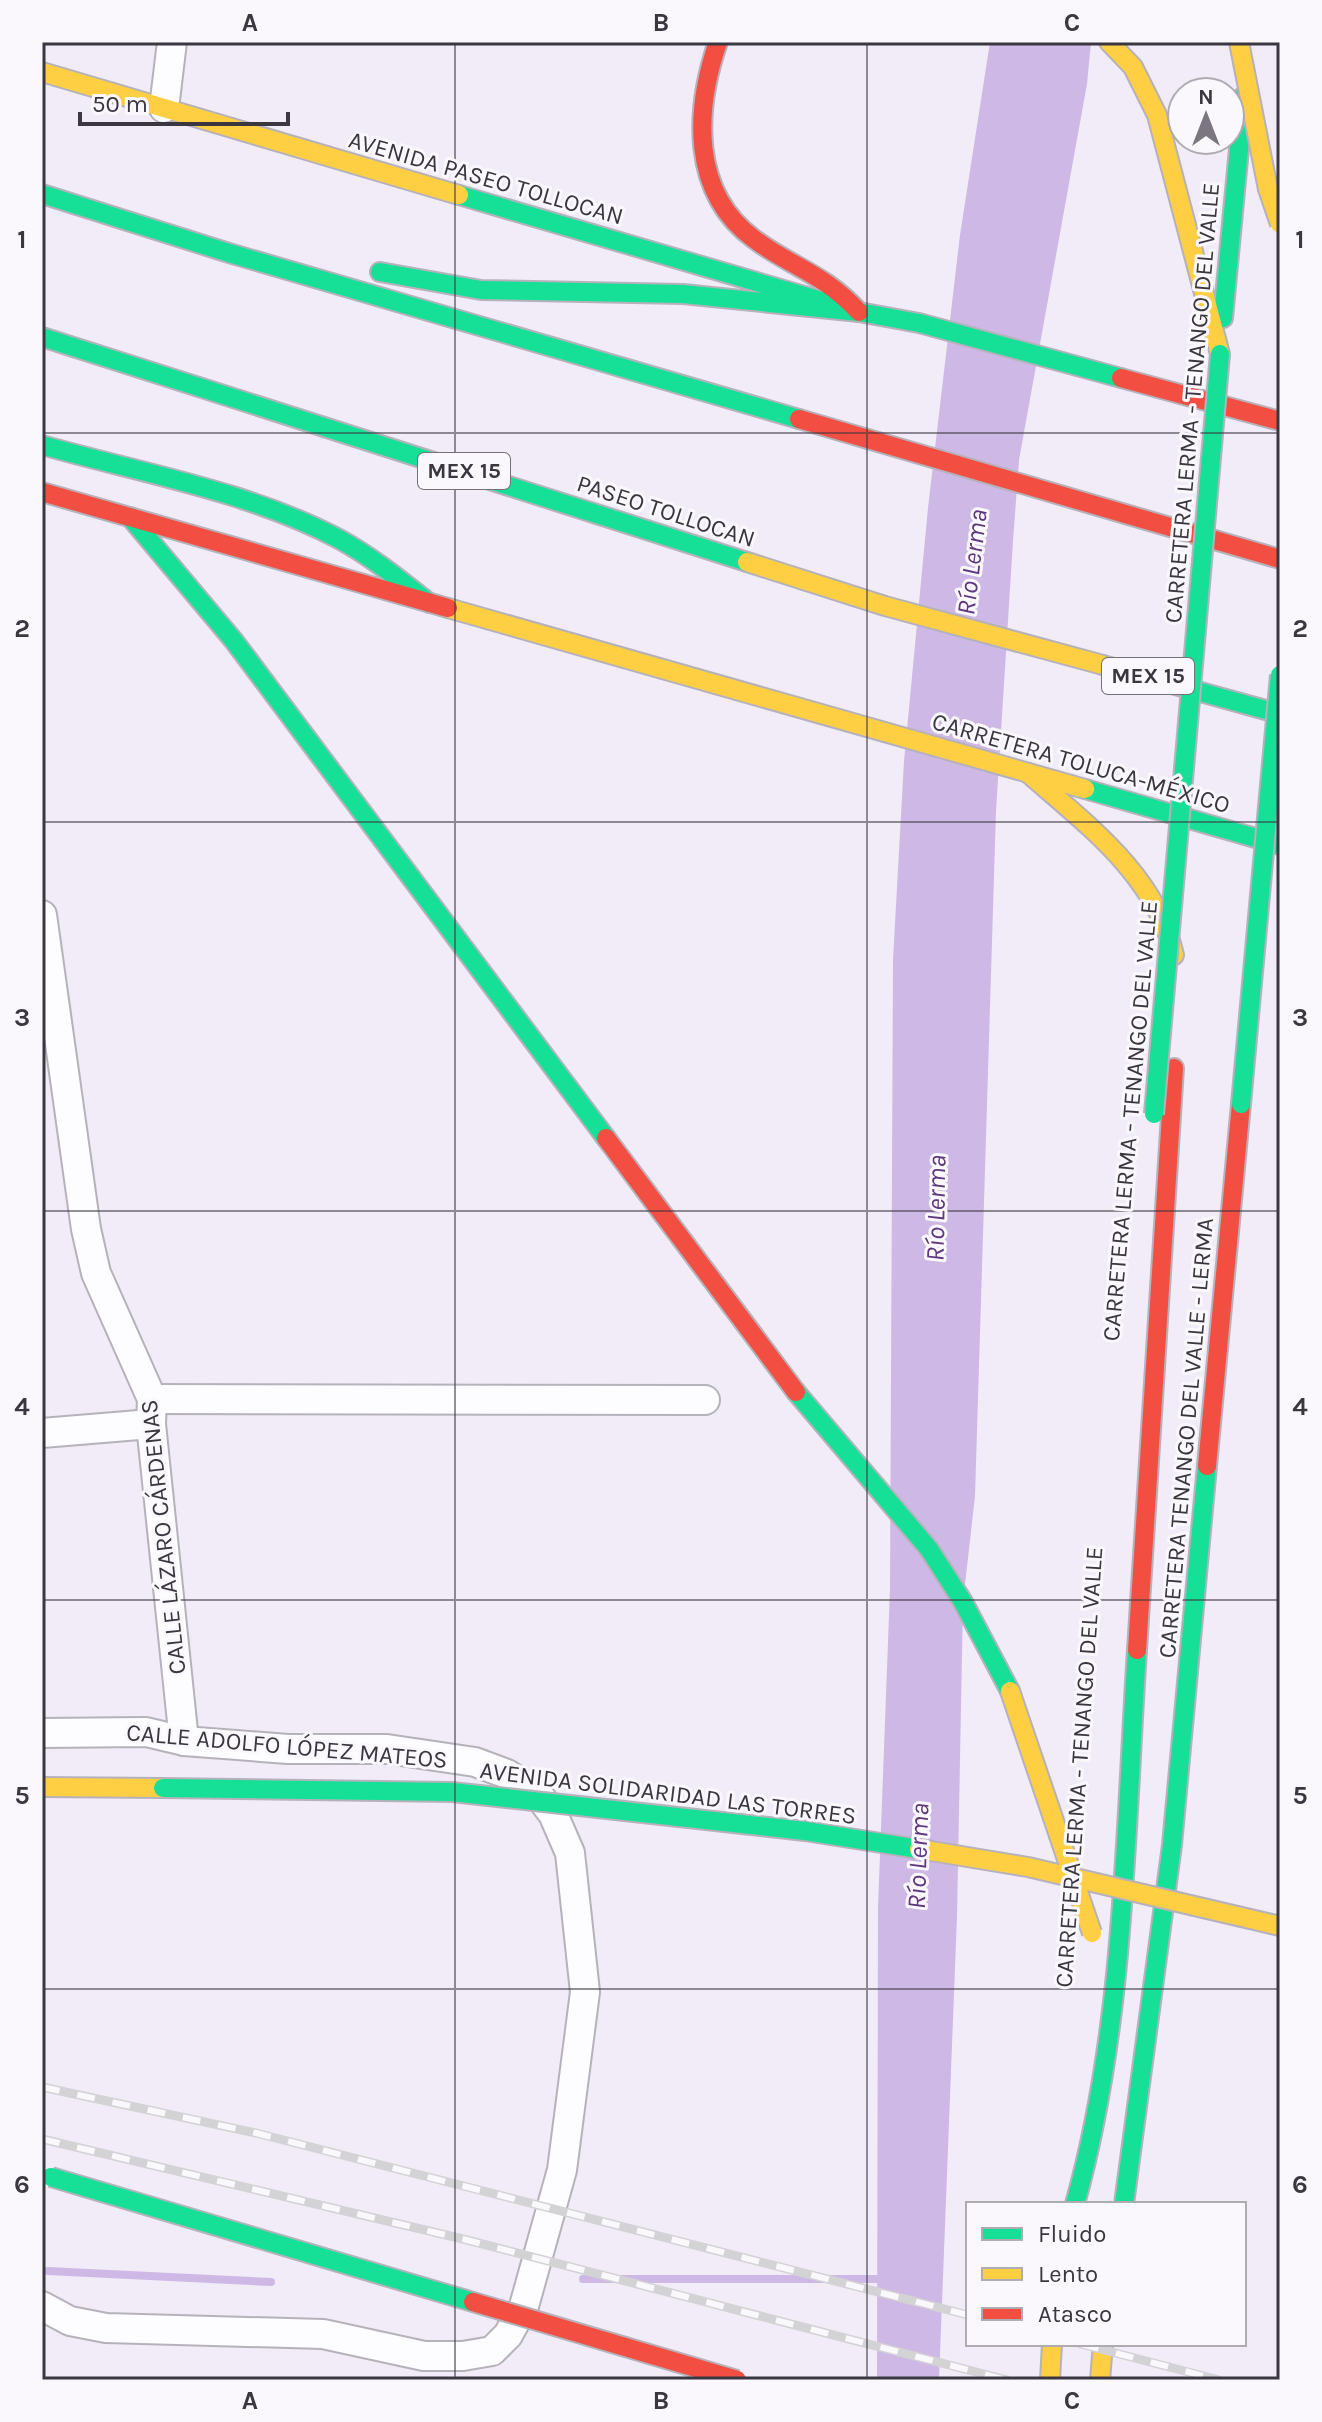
<svg xmlns="http://www.w3.org/2000/svg" width="1322" height="2422" font-family="Karla,sans-serif">
<style>
.water{fill:#ceb8e5}
.lines{fill:none;stroke-linecap:round;stroke-linejoin:round}
.stream{stroke:#ceb8e5;stroke-width:8}
.street-casing{stroke:#b6b2bb;stroke-width:32}
.fast-casing{stroke:#b6b2bb;stroke-width:22}
.slow-casing{stroke:#b6b2bb;stroke-width:22}
.jam-casing{stroke:#b6b2bb;stroke-width:22}
.street{stroke:#fdfcfe;stroke-width:28}
.fast{stroke:#16e098;stroke-width:18}
.slow{stroke:#ffcf43;stroke-width:18}
.jam{stroke:#f24e42;stroke-width:18}
.rail-casing{stroke:#d3d2d5;stroke-width:9}
.rail{stroke:#faf8fc;stroke-width:6;stroke-dasharray:18;stroke-linecap:butt}
.fast-bridge-casing{stroke:#b6b2bb;stroke-width:22;stroke-linecap:butt}
.slow-bridge-casing{stroke:#b6b2bb;stroke-width:22;stroke-linecap:butt}
.jam-bridge-casing{stroke:#b6b2bb;stroke-width:22;stroke-linecap:butt}
.fast-bridge{stroke:#16e098;stroke-width:18}
.slow-bridge{stroke:#ffcf43;stroke-width:18}
.jam-bridge{stroke:#f24e42;stroke-width:18}
.grid{fill:none;stroke:#3b3740;stroke-width:2;stroke-opacity:0.55}
.labels{text-anchor:middle;dominant-baseline:central;stroke-width:6;stroke-linejoin:round;paint-order:stroke}
.shield{fill:#faf8fc;stroke:#747178;stroke-width:2}
.shield-label{font-size:22px;font-weight:bold;fill:#3b3740}
.street-label{font-size:24px;fill:#3b3740;stroke:#faf8fc}
.water-label{font-size:26px;font-style:italic;fill:#5f377f;stroke:#faf8fc}
.neatline{fill:none;stroke:#3b3740;stroke-width:3}
.grid-label{font-size:26px;text-anchor:middle;font-weight:bold;fill:#3b3740}
</style>
<rect width="100%" height="100%" fill="#f1ecf7"/>
<polygon class="water" points="990,42 1091,42 1087,84 1019,460 1013,541 996,811 975,1496 963,1602 957,1916 939,2380 877,2380 878,1908 890,1589 893,960 904,761 928,508 960,235"/>
<g class="lines">
<g class="stream">
<polyline points="48,2271 271,2282"/>
<polyline points="583,2279 887,2279"/>
</g>
<defs>
<g id="street">
<polyline points="164,108 172,42"/>
<polyline points="42,915 86,1229 96,1273 152,1399 151,1424 184,1741"/>
<polyline points="152,1399 705,1400"/>
<polyline points="42,1433 151,1424"/>
<polyline points="42,1733 146,1732 184,1741 288,1749 387,1749 475,1762 507,1774 537,1793 553,1814 570,1853 585,1992 562,2170 524,2306 508,2335 492,2351 463,2356 424,2356 323,2334 106,2328 70,2321 42,2306"/>
</g>
<g id="fast">
<polyline points="42,194 229,253 799,419"/>
<polyline points="459,195 859,312 919,323 1121,378"/>
<polyline points="380,272 481,290 683,294 859,312"/>
<polyline points="1223,318 1244,96"/>
<polyline points="42,337 747,562"/>
<path d="M42,445C140,473 248,491 339,539C372,557 400,580 429,603"/>
<polyline points="130,517 234,641 606,1138"/>
<polyline points="1103,665 1280,714"/>
<polyline points="1085,789 1280,845"/>
<polyline points="796,1392 929,1549 963,1602 1010,1691"/>
<path d="M1075,2204C1125,2025 1125,1834 1137,1650"/>
<polyline points="1124,2204 1172,1845 1207,1466"/>
</g>
<g id="slow">
<polyline points="1109,42 1133,67 1157,115 1220,354"/>
<polyline points="42,72 459,195"/>
<polyline points="747,562 885,606 1103,665"/>
<polyline points="448,608 1085,789"/>
<path d="M1028,773C1087,825 1156,875 1174,955"/>
<polyline points="42,1787 163,1788"/>
<polyline points="1050,2380 1052,2344"/>
<polyline points="1100,2380 1103,2344"/>
</g>
<g id="jam">
<path d="M718,42C695,109 690,192 754,239C793,268 823,273 859,312"/>
<polyline points="1121,378 1280,421"/>
<polyline points="799,419 1280,559"/>
<polyline points="42,492 448,608"/>
<polyline points="606,1138 796,1392"/>
<polyline points="1207,1466 1241,1104"/>
<polyline points="1137,1650 1174,1068"/>
</g>
</defs>
<use href="#street" class="street-casing"/>
<use href="#fast" class="fast-casing"/>
<use href="#slow" class="slow-casing"/>
<use href="#jam" class="jam-casing"/>
<use href="#street" class="street"/>
<use href="#fast" class="fast"/>
<use href="#slow" class="slow"/>
<use href="#jam" class="jam"/>
<defs>
<g id="rail">
<polyline points="42,2087 256,2133 968,2315"/>
<polyline points="42,2139 467,2240 1007,2380"/>
<polyline points="1081,2344 1219,2380"/>
</g>
</defs>
<use href="#rail" class="rail-casing"/>
<use href="#rail" class="rail"/>
<defs>
<g id="fast-bridge">
<polyline points="1241,1104 1280,675"/>
<polyline points="1154,1114 1220,354"/>
<polyline points="163,1788 452,1792 805,1831 919,1849"/>
<polyline points="51,2177 473,2302"/>
</g>
<g id="slow-bridge">
<polyline points="1239,42 1268,189 1280,224"/>
<polyline points="1010,1691 1092,1933"/>
<polyline points="919,1849 1028,1867 1280,1926"/>
</g>
<polyline id="jam-bridge" points="473,2302 737,2380"/>
</defs>
<use href="#fast-bridge" class="fast-bridge-casing"/>
<use href="#slow-bridge" class="slow-bridge-casing"/>
<use href="#jam-bridge" class="jam-bridge-casing"/>
<use href="#fast-bridge" class="fast-bridge"/>
<use href="#slow-bridge" class="slow-bridge"/>
<use href="#jam-bridge" class="jam-bridge"/>
</g>
<path class="grid" d="M455,42V2380M867,42V2380M42,433H1280M42,822H1280M42,1211H1280M42,1600H1280M42,1989H1280"/>
<g class="labels">
<g class="shield">
<rect x="418" y="453" width="92" height="36" rx="6"/>
<rect x="1102" y="658" width="92" height="36" rx="6"/>
</g>
<g class="shield-label">
<text x="464" y="471">MEX 15</text>
<text x="1148" y="676">MEX 15</text>
</g>
<g class="street-label">
<text transform="translate(486 178) rotate(16)">AVENIDA PASEO TOLLOCAN</text>
<text transform="translate(1192 403) rotate(-85)">CARRETERA LERMA - TENANGO DEL VALLE</text>
<text transform="translate(666 511) rotate(18)">PASEO TOLLOCAN</text>
<text transform="translate(1081 763) rotate(16)">CARRETERA TOLUCA-MÉXICO</text>
<text transform="translate(1130 1121) rotate(-85)">CARRETERA LERMA - TENANGO DEL VALLE</text>
<text transform="translate(1186 1438) rotate(-85)">CARRETERA TENANGO DEL VALLE - LERMA</text>
<text transform="translate(163 1537) rotate(-96)">CALLE LÁZARO CÁRDENAS</text>
<text transform="translate(287 1746) rotate(5)">CALLE ADOLFO LÓPEZ MATEOS</text>
<text transform="translate(1079 1767) rotate(-86)">CARRETERA LERMA - TENANGO DEL VALLE</text>
<text transform="translate(668 1793) rotate(7)">AVENIDA SOLIDARIDAD LAS TORRES</text>
</g>
<g class="water-label">
<text transform="translate(972 562) rotate(-83)">Río Lerma</text>
<text transform="translate(936 1208) rotate(-89)">Río Lerma</text>
<text transform="translate(918 1856) rotate(-88)">Río Lerma</text>
</g>
</g>
<rect width="1322" height="2422" fill="none" stroke="#faf8fc" stroke-width="88"/>
<rect x="966" y="2202" width="280" height="144" fill="#faf8fc" stroke="#aeabb1" stroke-width="2"/>
<rect x="982" y="2228" width="40" height="12" fill="#16e098" stroke="#aeabb1" stroke-width="2"/>
<text x="1038" y="2242" font-size="24" fill="#3b3740">Fluido</text>
<rect x="982" y="2268" width="40" height="12" fill="#ffcf43" stroke="#aeabb1" stroke-width="2"/>
<text x="1038" y="2282" font-size="24" fill="#3b3740">Lento</text>
<rect x="982" y="2308" width="40" height="12" fill="#f24e42" stroke="#aeabb1" stroke-width="2"/>
<text x="1038" y="2322" font-size="24" fill="#3b3740">Atasco</text>
<g transform="translate(1206 116)"><circle r="38" fill="#faf8fc" stroke="#aeabb1" stroke-width="2"/>
<path d="M0-6L14 30L0 20L-14 30Z" fill="#7b7680"/>
<text y="-12" font-size="22" font-weight="bold" text-anchor="middle" fill="#3b3740">N</text>
</g>
<path d="M80 112v12h208v-12" fill="none" stroke="#3b3740" stroke-width="4"/>
<text x="92" y="112" font-size="24" fill="#3b3740" stroke="#faf8fc" stroke-width="6" paint-order="stroke">50 m</text>
<rect x="44" y="44" width="1234" height="2334" class="neatline"/>
<g class="grid-label">
<text x="250" y="31">A</text>
<text x="661" y="31">B</text>
<text x="1072" y="31">C</text>
<text x="22" y="248">1</text>
<text x="1300" y="248">1</text>
<text x="22" y="637">2</text>
<text x="1300" y="637">2</text>
<text x="22" y="1026">3</text>
<text x="1300" y="1026">3</text>
<text x="22" y="1415">4</text>
<text x="1300" y="1415">4</text>
<text x="22" y="1804">5</text>
<text x="1300" y="1804">5</text>
<text x="22" y="2193">6</text>
<text x="1300" y="2193">6</text>
<text x="250" y="2409">A</text>
<text x="661" y="2409">B</text>
<text x="1072" y="2409">C</text>
</g>
</svg>
